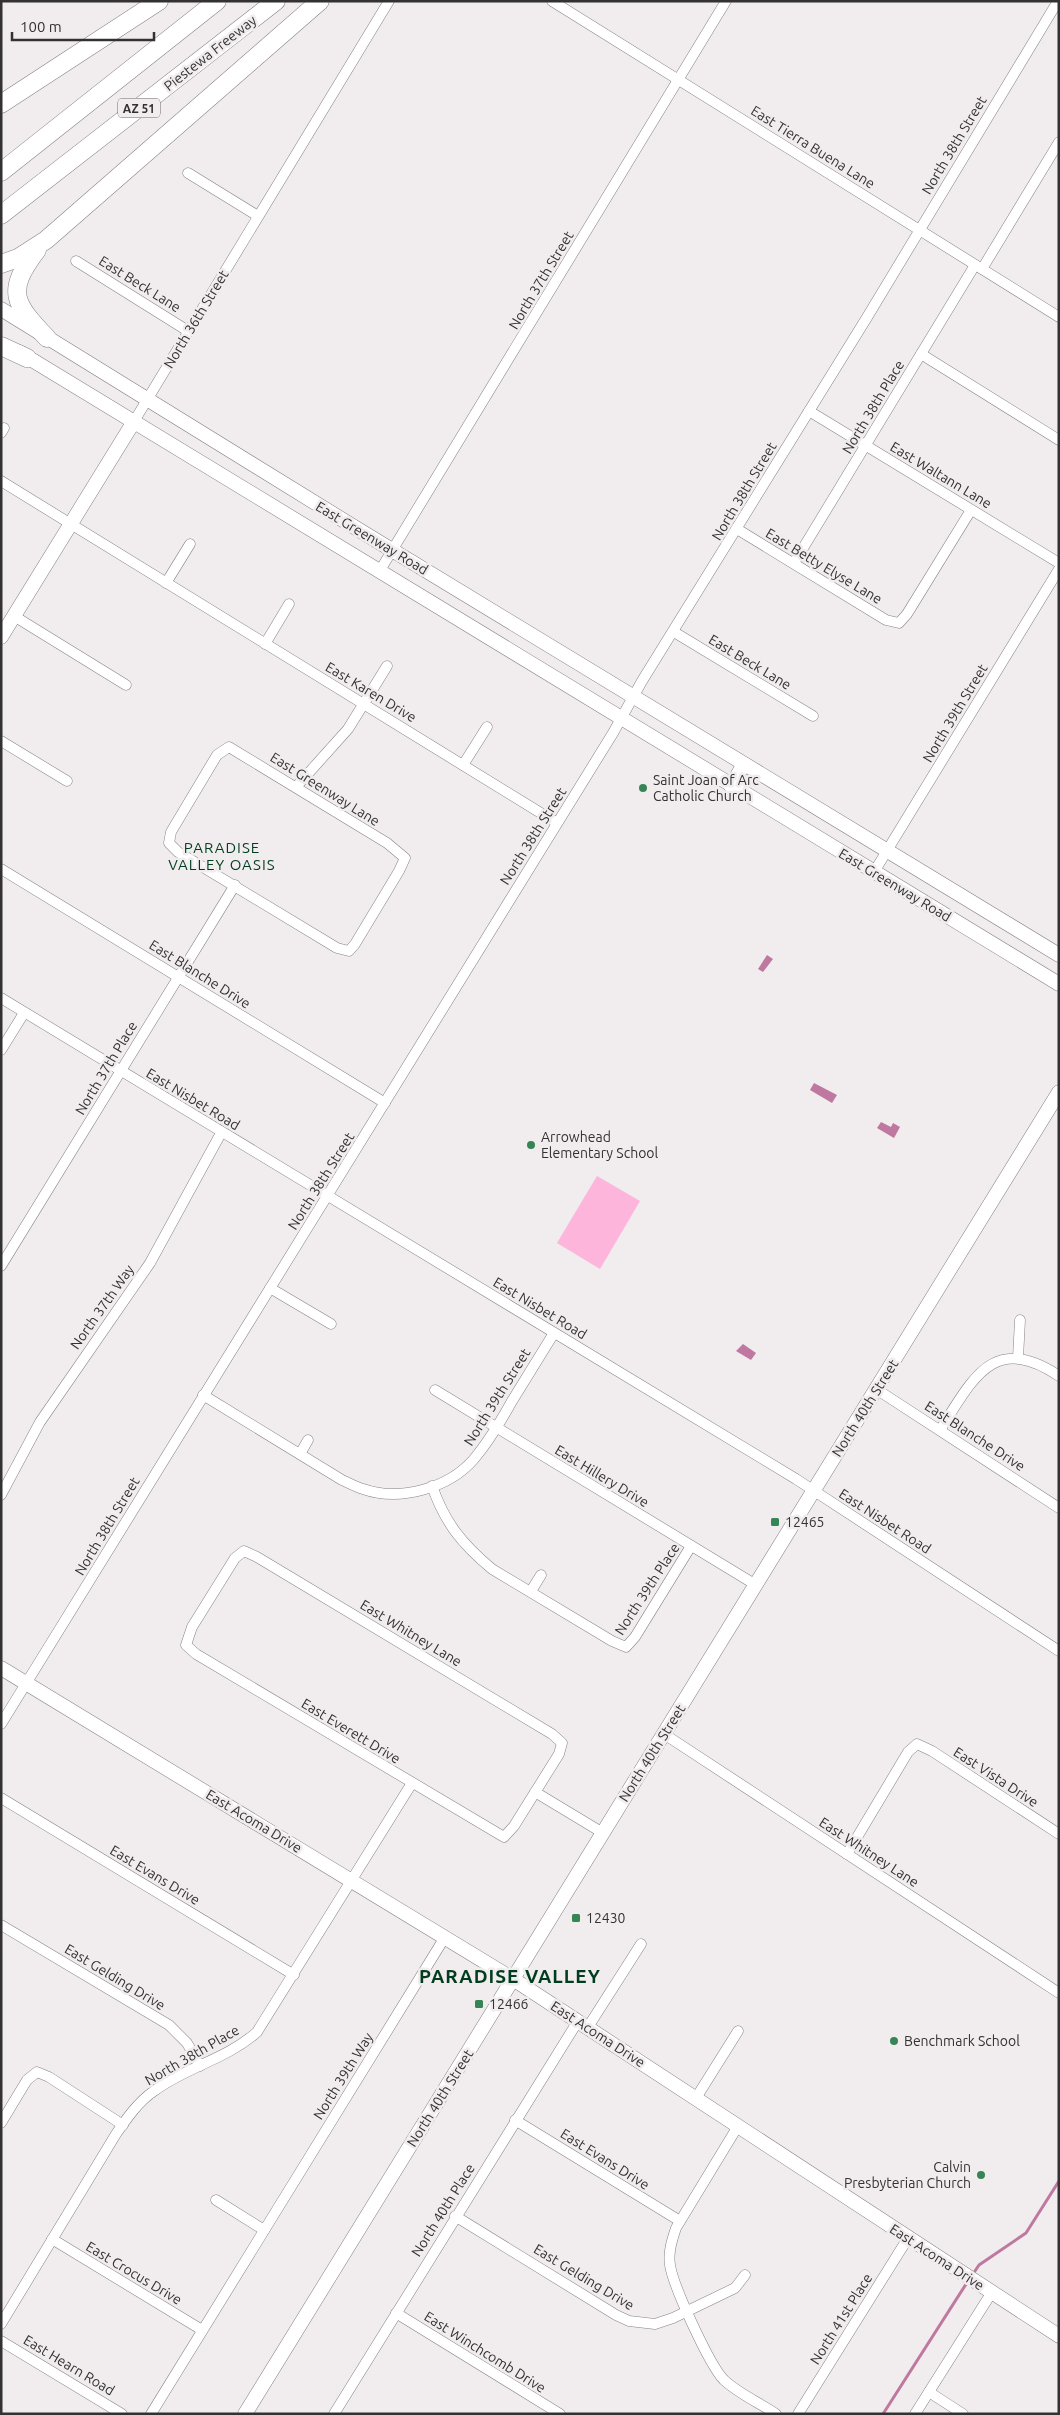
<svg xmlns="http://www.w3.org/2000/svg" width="1060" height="2415" font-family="Ubuntu,sans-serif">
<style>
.green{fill:#fdb5db}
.water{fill:#bf789f}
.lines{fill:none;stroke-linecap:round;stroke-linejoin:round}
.stream{stroke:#bf789f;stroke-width:3}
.street-casing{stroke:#878385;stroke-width:11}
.secondary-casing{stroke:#878385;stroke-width:15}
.highway-casing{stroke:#878385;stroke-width:19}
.street{stroke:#fff;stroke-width:10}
.secondary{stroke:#fff;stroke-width:14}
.highway{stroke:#fff;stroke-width:18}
.poi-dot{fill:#368555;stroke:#f1ecee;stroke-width:2}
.labels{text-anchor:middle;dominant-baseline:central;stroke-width:5;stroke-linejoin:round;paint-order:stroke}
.shield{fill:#f1ecee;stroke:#6c696a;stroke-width:1}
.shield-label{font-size:12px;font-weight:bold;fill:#333132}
.street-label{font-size:14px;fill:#333132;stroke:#f1ecee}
.poi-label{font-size:14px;fill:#333132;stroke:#f1ecee;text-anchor:start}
.neighbourhood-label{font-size:15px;letter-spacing:1px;fill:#003d1e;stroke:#f1ecee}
.district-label{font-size:19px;font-weight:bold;letter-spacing:1px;fill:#003d1e;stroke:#f1ecee}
</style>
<rect width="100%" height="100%" fill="#f1ecee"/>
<polygon class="green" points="597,1176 640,1201 600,1269 557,1243"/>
<g class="water">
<polygon points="767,955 773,959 763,972 758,969"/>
<polygon points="814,1083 837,1095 832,1103 810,1090"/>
<polygon points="881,1122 891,1127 893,1123 900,1127 894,1138 877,1128"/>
<polygon points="743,1344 756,1353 751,1360 736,1351"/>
</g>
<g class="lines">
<g class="stream">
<polyline points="973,2274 979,2265 1026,2233 1059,2181"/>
<polyline points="883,2414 968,2281"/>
</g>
<defs>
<g id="street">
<polyline points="552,1 1059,317"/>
<polyline points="188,173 258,216"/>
<polyline points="76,261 188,331"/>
<polyline points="982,269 1059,142"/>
<polyline points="921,354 1059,440"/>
<polyline points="809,411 1059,563"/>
<polyline points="133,423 389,1"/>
<polyline points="1,433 4,428"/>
<polyline points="1,481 557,823"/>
<polyline points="737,529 886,620 899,623 907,614 971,510"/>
<polyline points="794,563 975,265"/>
<polyline points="379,572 726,1"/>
<polyline points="166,583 190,544"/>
<polyline points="14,616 126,685"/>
<polyline points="674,632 813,716"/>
<polyline points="265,644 289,604"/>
<polyline points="1,741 67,781"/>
<polygon points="229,747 387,843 405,858 399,871 355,944 349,951 337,948 178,852 169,843 171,832 217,755"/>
<polyline points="463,765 487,727"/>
<polyline points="296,787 348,729 387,666"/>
<polyline points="1,869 385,1103"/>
<polyline points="874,872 1059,569"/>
<polyline points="1,998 796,1479 1059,1651"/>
<polyline points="1,1050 24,1013"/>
<polyline points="1,1266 235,885"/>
<polyline points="270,1288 331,1324"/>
<polyline points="1018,1358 1020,1320"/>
<polyline points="876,1389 1059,1508"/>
<polyline points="435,1390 756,1585"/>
<path d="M203,1395L342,1480C349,1483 356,1487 363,1489C400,1502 449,1488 474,1459C489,1441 501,1421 512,1401C526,1378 540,1356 554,1333"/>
<path d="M940,1430C973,1379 993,1332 1059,1376"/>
<polyline points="300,1454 308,1440"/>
<path d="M432,1486C445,1523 462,1544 492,1569L612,1641L626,1647L635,1637L691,1546"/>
<polyline points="1,1495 40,1422 150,1263 221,1133"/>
<polygon points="244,1551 257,1557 552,1734 562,1743 559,1754 514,1826 504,1837 196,1654 186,1645 192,1627 235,1558"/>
<polyline points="531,1591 541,1575"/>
<polyline points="1,1724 613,733 642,681 866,319 1058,1"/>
<polyline points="664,1734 1059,1993"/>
<polyline points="535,1792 603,1833"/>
<polyline points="1,1798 294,1975"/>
<polyline points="847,1854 908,1752 917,1744 932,1751 1059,1834"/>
<polyline points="1,1925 169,2025 187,2043 200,2066"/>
<polyline points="588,2027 641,1944"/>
<polyline points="696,2098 738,2031"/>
<polyline points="515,2120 680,2221"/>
<polyline points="1,2123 27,2080 37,2072 49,2077 123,2125"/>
<path d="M738,2126L676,2228C672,2240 668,2252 670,2265C673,2286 710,2366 724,2380C739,2394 760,2403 776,2414"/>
<polyline points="216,2200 264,2230"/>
<polyline points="455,2216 616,2315 629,2321 655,2324 673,2318 735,2288 745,2275"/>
<polyline points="52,2239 202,2330"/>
<polyline points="396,2313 560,2414"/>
<path d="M1,2324L116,2134C127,2118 138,2102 154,2091C186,2067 227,2059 257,2032L412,1783"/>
<polyline points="1,2341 122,2414"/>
<polyline points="929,2392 963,2414"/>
<polyline points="151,2414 445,1937"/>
<polyline points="334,2414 578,2021"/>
<polyline points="798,2414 908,2238"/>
<polyline points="915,2414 992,2292"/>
</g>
<g id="secondary">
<polyline points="1,309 364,533 1059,955"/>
<polyline points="19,352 1059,984"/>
<polyline points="1,637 133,423"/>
<polyline points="731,786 744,764"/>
<polyline points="1,1668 513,1979 1059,2336"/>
<polyline points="245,2414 1059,1092"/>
</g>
<g id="highway">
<polyline points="1,104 159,1"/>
<polyline points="1,172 217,1"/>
<polyline points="1,215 276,1"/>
<path d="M37,250C5,292 14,303 47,338"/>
<polyline points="1,264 18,258 46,240 320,1"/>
<polyline points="1,346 27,358"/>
</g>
</defs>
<use href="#street" class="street-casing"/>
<use href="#secondary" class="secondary-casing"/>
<use href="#highway" class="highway-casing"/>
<use href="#street" class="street"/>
<use href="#secondary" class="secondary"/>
<use href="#highway" class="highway"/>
</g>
<g class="poi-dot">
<circle cx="643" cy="788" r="5"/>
<circle cx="531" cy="1145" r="5"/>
<rect x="770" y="1517" width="10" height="10" rx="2.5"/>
<rect x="571" y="1913" width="10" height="10" rx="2.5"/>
<rect x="474" y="1999" width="10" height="10" rx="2.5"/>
<circle cx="894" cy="2041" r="5"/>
<circle cx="981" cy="2175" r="5"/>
</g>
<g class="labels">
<rect class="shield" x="118" y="98.5" width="42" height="19" rx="4"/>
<g class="shield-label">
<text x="139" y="108">AZ 51</text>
</g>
<g class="street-label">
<text transform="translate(210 53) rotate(-38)">Piestewa Freeway</text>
<text transform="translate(954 145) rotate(-59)">North 38th Street</text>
<text transform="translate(813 147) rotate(32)">East Tierra Buena Lane</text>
<text transform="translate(541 280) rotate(-59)">North 37th Street</text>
<text transform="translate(140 284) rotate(32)">East Beck Lane</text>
<text transform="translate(196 319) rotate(-59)">North 36th Street</text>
<text transform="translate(873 407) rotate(-59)">North 38th Place</text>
<text transform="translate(941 475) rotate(31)">East Waltann Lane</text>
<text transform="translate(744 491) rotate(-59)">North 38th Street</text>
<text transform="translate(372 538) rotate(31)">East Greenway Road</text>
<text transform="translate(824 566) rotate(31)">East Betty Elyse Lane</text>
<text transform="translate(750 662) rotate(31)">East Beck Lane</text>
<text transform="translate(371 692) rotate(31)">East Karen Drive</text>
<text transform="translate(955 713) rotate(-59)">North 39th Street</text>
<text transform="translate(325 789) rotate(32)">East Greenway Lane</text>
<text transform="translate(533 836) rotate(-58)">North 38th Street</text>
<text transform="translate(895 885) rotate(31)">East Greenway Road</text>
<text transform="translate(200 974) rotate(32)">East Blanche Drive</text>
<text transform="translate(106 1068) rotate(-59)">North 37th Place</text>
<text transform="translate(193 1099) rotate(31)">East Nisbet Road</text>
<text transform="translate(321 1181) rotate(-58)">North 38th Street</text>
<text transform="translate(102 1307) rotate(-55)">North 37th Way</text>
<text transform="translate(540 1308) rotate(31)">East Nisbet Road</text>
<text transform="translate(497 1397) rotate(-58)">North 39th Street</text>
<text transform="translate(865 1408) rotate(-58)">North 40th Street</text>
<text transform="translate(975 1436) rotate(33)">East Blanche Drive</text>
<text transform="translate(602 1476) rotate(31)">East Hillery Drive</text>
<text transform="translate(885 1521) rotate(33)">East Nisbet Road</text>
<text transform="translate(107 1526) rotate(-59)">North 38th Street</text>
<text transform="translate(647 1589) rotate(-57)">North 39th Place</text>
<text transform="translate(411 1633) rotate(31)">East Whitney Lane</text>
<text transform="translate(351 1731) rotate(31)">East Everett Drive</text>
<text transform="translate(652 1753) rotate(-58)">North 40th Street</text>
<text transform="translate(996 1777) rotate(33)">East Vista Drive</text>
<text transform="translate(254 1821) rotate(31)">East Acoma Drive</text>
<text transform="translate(869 1852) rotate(33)">East Whitney Lane</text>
<text transform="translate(155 1875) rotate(31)">East Evans Drive</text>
<text transform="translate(115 1977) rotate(31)">East Gelding Drive</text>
<text transform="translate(598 2034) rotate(33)">East Acoma Drive</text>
<text transform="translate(192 2055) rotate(-30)">North 38th Place</text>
<text transform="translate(343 2076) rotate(-58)">North 39th Way</text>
<text transform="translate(440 2098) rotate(-58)">North 40th Street</text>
<text transform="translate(605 2159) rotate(32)">East Evans Drive</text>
<text transform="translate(443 2210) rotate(-58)">North 40th Place</text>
<text transform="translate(937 2257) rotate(33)">East Acoma Drive</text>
<text transform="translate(134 2273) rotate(31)">East Crocus Drive</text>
<text transform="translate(584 2277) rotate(31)">East Gelding Drive</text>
<text transform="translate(841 2319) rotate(-58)">North 41st Place</text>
<text transform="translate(485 2352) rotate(32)">East Winchcomb Drive</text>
<text transform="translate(69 2365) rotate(31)">East Hearn Road</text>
</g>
<g class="poi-label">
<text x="653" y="780">Saint Joan of Arc<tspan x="653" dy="16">Catholic Church</tspan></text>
<text x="541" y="1137">Arrowhead<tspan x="541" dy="16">Elementary School</tspan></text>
<text x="785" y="1522">12465</text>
<text x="586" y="1918">12430</text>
<text x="489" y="2004">12466</text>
<text x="904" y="2041">Benchmark School</text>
<text x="971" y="2167" text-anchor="end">Calvin<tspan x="971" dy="16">Presbyterian Church</tspan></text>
</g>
<g class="neighbourhood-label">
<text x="222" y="847">PARADISE<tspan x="222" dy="17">VALLEY OASIS</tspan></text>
</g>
<g class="district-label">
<text x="510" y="1976">PARADISE VALLEY</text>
</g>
</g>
<rect width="1060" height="2415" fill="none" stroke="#333132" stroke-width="5"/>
<path d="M12 32v8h142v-8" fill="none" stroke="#333132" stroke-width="2.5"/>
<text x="20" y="32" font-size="15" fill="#333132" stroke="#f1ecee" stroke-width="4" paint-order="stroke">100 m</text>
</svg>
